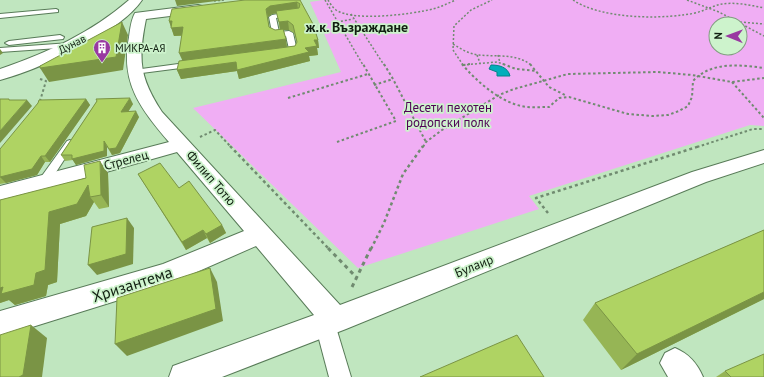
<svg xmlns="http://www.w3.org/2000/svg" width="764" height="377" font-family="'PT Sans',sans-serif">
<style>
.green{fill:#f0aef4;fill-rule:evenodd}
.water{fill:#03aebb;stroke:#078388}
.lines{fill:none;stroke-linecap:round;stroke-linejoin:round}
.service-casing{stroke:#587b58;stroke-width:2}
.pedestrian-casing{stroke:#587b58;stroke-width:2}
.minor-casing{stroke:#587b58;stroke-width:2}
.secondary-casing{stroke:#587b58;stroke-width:2}
.path-far3{stroke:#708b70;stroke-width:1.5;stroke-dasharray:2 2;stroke-linecap:butt}
.path-far2{stroke:#708b70;stroke-width:2;stroke-dasharray:2.5 2.5;stroke-linecap:butt}
.path-far1{stroke:#708b70;stroke-width:2.5;stroke-dasharray:3 3;stroke-linecap:butt}
.path{stroke:#708b70;stroke-width:3;stroke-dasharray:4 4;stroke-linecap:butt}
.service{fill:#fff;fill-rule:evenodd}
.pedestrian{fill:#fff;fill-rule:evenodd}
.minor{fill:#fff;fill-rule:evenodd}
.secondary{fill:#fff;fill-rule:evenodd}
.wall{fill:#96b555;fill-rule:evenodd}
.shaded-wall{fill:#7a9445}
.building{fill:#afd363;stroke:#7a9445}
.labels{text-anchor:middle;dominant-baseline:central;stroke-width:3.5;stroke-linejoin:round;paint-order:stroke}
.far-street-label{font-size:11px;fill:#111f11;stroke:#cdf3cc}
.far-poi-label{font-size:11px;fill:#111f11;stroke:#cdf3cc;text-anchor:start}
.park-label{font-size:13px;fill:#4f0255;stroke:#cdf3cc}
.street-label{font-size:13px;fill:#111f11;stroke:#cdf3cc}
.far-district-label{font-size:14px;font-weight:bold;fill:#111f11;stroke:#cdf3cc}
.near-street-label{font-size:16px;fill:#111f11;stroke:#cdf3cc}
</style>
<rect width="100%" height="100%" fill="#c0e6bf"/>
<path class="green" d="M323,0H764V126L750,125L529,196L539,209L358,268L193,108L341,72L310,2ZM716,24H740V48H716Z"/>
<path class="water" d="M491,65C499,65 508,67 510,76H497V72L489,69Z"/>
<g class="lines">
<defs>
<g id="service">
<polygon points="56,9 58,10 58,12 0,18 0,14"/>
<path d="M291,12L294,14L293,15L276,18L279,32L289,31L293,33L297,51C293,54 285,55 280,54V50L289,49L286,36L273,37L269,17L272,15Z"/>
<polygon points="60,35 64,37 63,39 9,45 5,43 9,41"/>
<polygon points="70,43 74,45 73,47 0,52 0,48"/>
<polygon points="193,62 197,64 196,66 134,74 130,72 134,70"/>
<polygon points="70,140 75,143 47,186 39,186 38,183 39,180 67,141"/>
</g>
<polygon id="pedestrian" points="325,314 332,317 335,324 351,377 329,377 315,324 318,317"/>
<g id="minor">
<path d="M198,5L202,6L204,9L202,12L146,19C138,59 139,77 162,112L340,305L692,172L764,150V163L706,182L346,329L222,377H169L173,366L314,315L256,246L167,285L0,337V311L163,264L244,231L177,152L0,202V186L169,142C141,109 120,83 129,37C130,30 131,20 135,13Z"/>
<path d="M675,348C689,354 697,363 703,377H668L660,363L665,353Z"/>
</g>
<path id="secondary" d="M129,0H142C120,33 38,70 0,80V69C47,53 91,33 129,0Z"/>
</defs>
<use href="#service" class="service-casing"/>
<use href="#pedestrian" class="pedestrian-casing"/>
<use href="#minor" class="minor-casing"/>
<use href="#secondary" class="secondary-casing"/>
<g class="path-far3">
<polyline points="325,0 363,65"/>
<path d="M328,0C330,3 332,7 336,10C354,22 412,14 433,9C441,7 448,3 456,0"/>
<path d="M573,0C600,18 652,19 683,15C690,14 698,13 704,10C710,8 716,5 722,4C735,2 750,5 764,8"/>
<polyline points="687,0 719,12 764,36"/>
<polyline points="214,1 224,0"/>
<polyline points="351,14 384,65"/>
<polyline points="337,22 353,19"/>
<polyline points="740,22 764,24"/>
<path d="M453,44C461,49 469,54 479,55C497,57 516,53 531,65"/>
<polyline points="477,55 480,63"/>
<polyline points="498,55 500,63"/>
<polyline points="463,65 453,50 454,26 471,10 492,0"/>
<polyline points="463,65 497,62 506,65"/>
</g>
<g class="path-far2">
<polyline points="384,64 393,79 426,142"/>
<path d="M462,64C476,81 499,101 521,106C530,108 540,107 549,107L559,98L569,97L628,114L652,116L668,115L679,111L688,106L692,97L693,81C711,61 741,65 764,68"/>
<polyline points="503,64 516,69 537,71"/>
<polyline points="530,64 549,87 567,96"/>
<polyline points="463,65 470,64"/>
<polyline points="40,79 46,81 40,101"/>
<polyline points="732,82 764,118"/>
<polyline points="374,85 393,79"/>
<polyline points="288,98 368,74"/>
<polyline points="200,137 215,130 231,147"/>
<polyline points="337,142 396,121 363,64"/>
<polyline points="423,147 426,142 442,130 499,95 514,89 568,74 658,72 692,75 732,82 764,78"/>
<polyline points="697,147 753,129 764,129"/>
</g>
<g class="path-far1">
<polyline points="230,146 329,249"/>
<polyline points="548,213 536,198 700,146"/>
<polyline points="371,249 384,223 403,174 423,146"/>
</g>
<g class="path">
<polyline points="328,248 357,278"/>
<polyline points="352,287 371,248"/>
</g>
<use href="#service" class="service"/>
<use href="#pedestrian" class="pedestrian"/>
<use href="#minor" class="minor"/>
<use href="#secondary" class="secondary"/>
</g>
<g class="wall">
<path d="M300,0L318,40L319,48H317L318,55L309,56L310,61L239,79L237,71L181,79L177,70L182,60V36H174L169,21ZM277,13L280,30H275L269,27L268,17L272,14ZM284,30H289L294,33L297,43L295,46L287,47Z"/>
<polygon points="86,99 90,105 50,162 45,162 37,175 6,183 0,184 0,149"/>
<polygon points="97,101 133,104 128,112 139,117 120,153 112,155 107,147 107,156 76,165 73,160 65,161 61,155"/>
<polygon points="108,173 109,207 99,209 94,202 86,216 60,224 57,282 48,285 46,296 15,305 9,300 0,303 0,200"/>
<polygon points="138,174 179,188 222,225 226,233 210,243 207,238 186,250"/>
<polygon points="764,230 764,299 621,370 583,320 595,303"/>
<polygon points="725,371 764,377 716,377"/>
</g>
<g class="shaded-wall">
<polygon points="175,0 224,0 177,6"/>
<polygon points="297,2 298,10 272,14 268,17 266,9 270,6"/>
<polygon points="169,21 172,21 183,27 185,35 174,36"/>
<polygon points="288,21 289,30 280,30 279,22"/>
<polygon points="122,22 128,35 123,70 49,82 40,68"/>
<polygon points="286,39 287,48 183,62 179,53"/>
<polygon points="314,40 318,40 319,48 317,48 318,55 309,56 310,61 239,79 237,71 181,79 177,70 236,62 305,48"/>
<polygon points="0,49 3,53 0,55"/>
<polygon points="130,98 133,104 124,118 121,112"/>
<polygon points="86,99 90,105 50,162 45,156"/>
<polygon points="27,100 32,106 0,143 0,131"/>
<polygon points="136,111 139,117 120,153 112,155 109,149"/>
<polygon points="104,141 107,147 107,156 76,165 72,159"/>
<polygon points="41,156 45,162 37,175 6,183 0,177"/>
<polygon points="100,161 108,173 109,207 101,195"/>
<polygon points="88,185 90,197 94,202 86,216 60,224 57,282 48,285 46,296 15,305 9,300 0,303 0,288 36,273 49,212"/>
<polygon points="127,218 134,228 133,264 97,275 88,265"/>
<polygon points="222,225 226,233 210,243 206,234"/>
<polygon points="203,230 207,238 186,250 182,242"/>
<polygon points="210,268 217,282 223,321 127,356 115,344"/>
<polygon points="764,292 764,299 621,370 637,354"/>
<polygon points="31,325 47,338 42,377 19,377"/>
</g>
<g class="building">
<polygon points="245,0 300,0 313,24 318,40 314,40 317,46 305,48 309,52 237,70 236,62 177,70 179,61 295,46 297,42 293,25 288,21 279,22 276,11 299,8 300,4 297,2 270,6 266,9 269,27 275,30 283,29 286,39 179,53 183,27 171,28 172,21 169,21 172,9"/>
<polygon points="122,22 116,57 40,68 40,66"/>
<polygon points="130,98 121,112 136,111 116,148 109,149 104,141 104,151 72,159 72,155 61,155 97,101 96,99"/>
<polygon points="0,99 9,99 9,100 27,100 0,131"/>
<polygon points="86,99 45,156 41,156 32,169 0,177 0,149 38,103 39,100"/>
<polygon points="100,161 101,195 90,197 88,185 77,204 49,212 45,270 36,273 34,285 1,294 3,287 0,288 0,200 86,178 84,165"/>
<polygon points="160,163 179,188 189,181 222,225 206,234 203,230 182,242 138,174"/>
<polygon points="127,218 126,254 88,265 92,227"/>
<polygon points="764,230 764,292 637,354 595,303"/>
<polygon points="210,268 216,309 115,344 117,298"/>
<polygon points="31,325 23,375 19,377 0,377 0,335"/>
<polygon points="517,335 544,377 420,377"/>
<polygon points="764,354 764,377 731,377 725,371"/>
</g>
<defs>
<symbol id="building-pin" viewBox="-11 -11 22 30"><path d="M0 17L-7.5 6A9.5 9.5 0 1 1 7.5 6Z" fill="#9939a1" stroke="#cdf3cc"/><path d="M-4-6H4V6H1V3H-1V6H-4ZM-2.5-4.3h1.7v1.8h-1.7ZM.8-4.3h1.7v1.8H.8ZM-2.5-1h1.7V.8h-1.7ZM.8-1h1.7V.8H.8Z" fill="#fff"/></symbol>
</defs>
<g fill-rule="evenodd">
<use href="#building-pin" x="92" y="38" width="20" height="27"/>
</g>
<g class="labels">
<g class="far-street-label">
<text transform="translate(72 44) rotate(-27)">Дунав</text>
</g>
<g class="far-poi-label">
<text x="115" y="48">МИКРА-АЯ</text>
</g>
<g class="park-label">
<text x="448" y="107">Десети пехотен<tspan x="448" dy="15">родопски полк</tspan></text>
</g>
<g class="street-label">
<text transform="translate(126 160) rotate(-15)">Стрелец</text>
<text transform="translate(211 178) rotate(49)">Филип Тотю</text>
<text transform="translate(474 266) rotate(-22)">Булаир</text>
</g>
<g class="far-district-label">
<text x="357" y="27">ж.к. Възраждане</text>
</g>
<g class="near-street-label">
<text transform="translate(132 284) rotate(-18)">Хризантема</text>
</g>
</g>
<g transform="translate(728 36) rotate(271)"><circle r="19" fill="#cdf3cc" stroke="#829e81"/>
<path d="M0-3L7 15L0 10L-7 15Z" fill="#9939a1"/>
<text y="-6" font-size="11" font-weight="bold" text-anchor="middle" fill="#111f11">N</text>
</g>
</svg>
